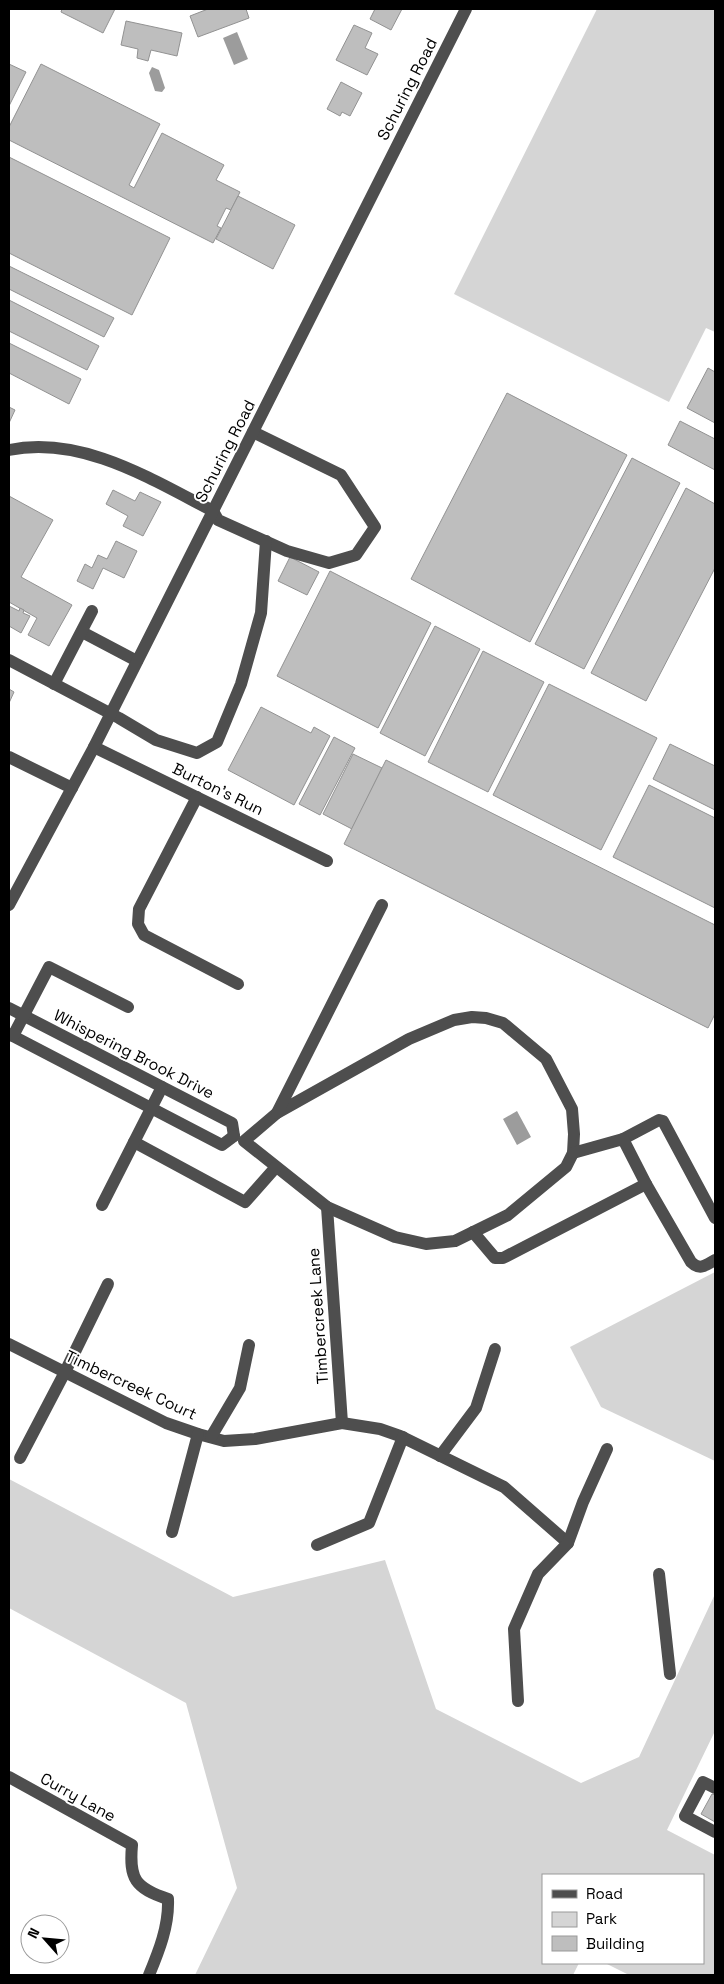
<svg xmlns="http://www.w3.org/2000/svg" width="724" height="1984" font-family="'Space Grotesk',sans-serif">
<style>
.green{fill:#d5d5d5}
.water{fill:#9c9c9c}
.building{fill:#bebebe;stroke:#929292}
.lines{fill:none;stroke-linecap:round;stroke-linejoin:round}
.minor{stroke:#4e4e4e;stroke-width:12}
.labels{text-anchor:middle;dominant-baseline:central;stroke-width:4;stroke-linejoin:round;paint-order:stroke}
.street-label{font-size:16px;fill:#000;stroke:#fff}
</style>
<rect width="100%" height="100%" fill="#fff"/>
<g class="green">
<polygon points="597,9 715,9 715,332 706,328 669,402 454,294"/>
<polygon points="715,1272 715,1461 601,1407 570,1347"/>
<polygon points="9,1479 233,1597 385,1560 436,1709 581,1783 639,1757 715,1594 715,1731 667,1830 715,1855 715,1975 629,1975 605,1963 703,1963 703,1875 543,1875 543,1963 579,1963 573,1975 195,1975 237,1888 186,1703 9,1608"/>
</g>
<g class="water">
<polygon points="237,32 248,59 234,65 223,38"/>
<polygon points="152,67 159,70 165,88 162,92 155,91 149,73"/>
<polygon points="517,1111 531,1137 517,1145 503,1119"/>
</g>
<g class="building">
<polygon points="62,9 115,9 103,33 61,12"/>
<polygon points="208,9 246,9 249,18 198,37 190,16"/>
<polygon points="375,9 402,9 391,30 370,19"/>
<polygon points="126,21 182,33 177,56 151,50 148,61 137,58 138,49 121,45"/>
<polygon points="354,25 372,33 365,48 378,54 367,75 336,60"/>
<polygon points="9,64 26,72 9,106"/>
<polygon points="41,64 160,124 129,185 134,188 162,133 224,165 216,180 240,192 231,210 226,208 217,226 221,228 213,243 9,140 9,127"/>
<polygon points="341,82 362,93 350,116 342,112 340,116 327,109"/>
<polygon points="9,157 170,238 132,315 9,253"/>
<polygon points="238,196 295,225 273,269 216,239"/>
<polygon points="9,266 114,318 104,337 9,289"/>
<polygon points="9,300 99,346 87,370 9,331"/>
<polygon points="9,343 81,379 69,404 9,373"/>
<polygon points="708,368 715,372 715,423 687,408"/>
<polygon points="507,393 627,455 530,642 411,579"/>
<polygon points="9,407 15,410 9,423"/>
<polygon points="680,421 715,439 715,470 668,445"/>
<polygon points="632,458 680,483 584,669 535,644"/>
<polygon points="686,488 715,504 715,568 646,701 591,673"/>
<polygon points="113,490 135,501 140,492 161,502 143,536 123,526 128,516 106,504"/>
<polygon points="9,496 53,520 21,577 72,605 49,646 28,635 37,618 9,602"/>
<polygon points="116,541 137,551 124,578 103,568 93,589 77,581 85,564 92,568 98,555 107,559"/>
<polygon points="290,557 319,572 307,595 278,581"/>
<polygon points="330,571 431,623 378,728 277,676"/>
<polygon points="9,606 19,611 20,608 24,610 23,613 30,616 21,633 9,626"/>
<polygon points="435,626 480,649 425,756 380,733"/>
<polygon points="483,651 544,682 488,792 428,762"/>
<polygon points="549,684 657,738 601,850 493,795"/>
<polygon points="9,689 14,692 9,703"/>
<polygon points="261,707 311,733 314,727 330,736 294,805 228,770"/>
<polygon points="334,737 355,748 320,815 299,804"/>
<polygon points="670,744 715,766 715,810 653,779"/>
<polygon points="353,754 382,768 352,829 323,814"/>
<polygon points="386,760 715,925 715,1014 708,1028 344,844"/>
<polygon points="649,785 715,818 715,908 613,857"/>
<polygon points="712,1794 715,1795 715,1822 701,1814"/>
</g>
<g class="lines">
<g class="minor">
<path d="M9,450C81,435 151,479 213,511L218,520L287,551L329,563L356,555L375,527L341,475L253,432"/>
<polyline points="82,632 137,661"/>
<polyline points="9,660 119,718 156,740 197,753 217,742 241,684 261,613 266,541"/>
<polyline points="54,684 92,611"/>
<polyline points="94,747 327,861"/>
<polyline points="9,757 72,788"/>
<polyline points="197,797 139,909 138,924 144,935 238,984"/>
<polyline points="9,905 94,747 466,9"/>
<polyline points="9,1008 232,1123 234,1136"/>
<polygon points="472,1017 486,1018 503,1023 546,1059 572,1109 574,1134 573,1153 566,1167 508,1215 455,1241 426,1244 395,1237 327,1207 244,1141 277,1113 409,1039 454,1020"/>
<polyline points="9,1034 222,1145 234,1136"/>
<polyline points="13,1036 49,967 128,1007"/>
<polyline points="277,1113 382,905"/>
<polyline points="623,1139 659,1120 663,1121 715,1218"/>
<polyline points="134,1142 245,1202 276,1167"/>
<path d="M646,1184L691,1262C700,1271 706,1265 715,1260"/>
<polyline points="102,1205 162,1087"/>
<polyline points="327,1207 342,1423"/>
<polyline points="473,1232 495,1258 503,1258 646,1184 623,1139 573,1153"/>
<polyline points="9,1344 166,1423 198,1434 224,1441 255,1439 342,1423 380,1429 400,1436 504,1487 568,1543"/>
<polyline points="211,1437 240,1388 249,1345"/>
<polyline points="440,1456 476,1408 495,1349"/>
<polyline points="20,1458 65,1372 108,1284"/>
<polyline points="172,1532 198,1434"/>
<polyline points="317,1545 369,1523 403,1437"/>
<polyline points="659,1574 670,1674"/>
<polyline points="518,1701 514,1629 538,1574 568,1543 583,1502 607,1449"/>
<path d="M9,1777L132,1845C129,1879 135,1888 168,1899C169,1926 159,1951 149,1975"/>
<polyline points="715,1788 703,1782 685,1816 715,1832"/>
</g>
</g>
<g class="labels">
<g class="street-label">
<text transform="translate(407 89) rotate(-63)">Schuring Road</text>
<text transform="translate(225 451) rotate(-63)">Schuring Road</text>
<text transform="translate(218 789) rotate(26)">Burton's Run</text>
<text transform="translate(134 1054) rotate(27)">Whispering Brook Drive</text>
<text transform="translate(318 1316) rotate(-94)">Timbercreek Lane</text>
<text transform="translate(131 1385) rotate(25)">Timbercreek Court</text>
<text transform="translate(78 1797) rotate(29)">Curry Lane</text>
</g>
</g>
<rect width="724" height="1984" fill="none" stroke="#000000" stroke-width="20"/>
<rect x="542" y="1874" width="162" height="90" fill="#ffffff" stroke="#999999"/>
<rect x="552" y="1890" width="25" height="8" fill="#4e4e4e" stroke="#999999"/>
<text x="586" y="1899" font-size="15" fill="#000000">Road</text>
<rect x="552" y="1912" width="25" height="15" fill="#d5d5d5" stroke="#999999"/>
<text x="586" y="1924" font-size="15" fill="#000000">Park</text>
<rect x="552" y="1936" width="25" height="15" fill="#bebebe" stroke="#999999"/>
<text x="586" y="1949" font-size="15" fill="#000000">Building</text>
<g transform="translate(45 1939) rotate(297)"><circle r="24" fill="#ffffff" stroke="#999999"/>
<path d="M0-4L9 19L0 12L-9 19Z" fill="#000000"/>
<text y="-8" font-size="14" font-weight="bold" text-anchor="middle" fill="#000000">N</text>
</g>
</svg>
